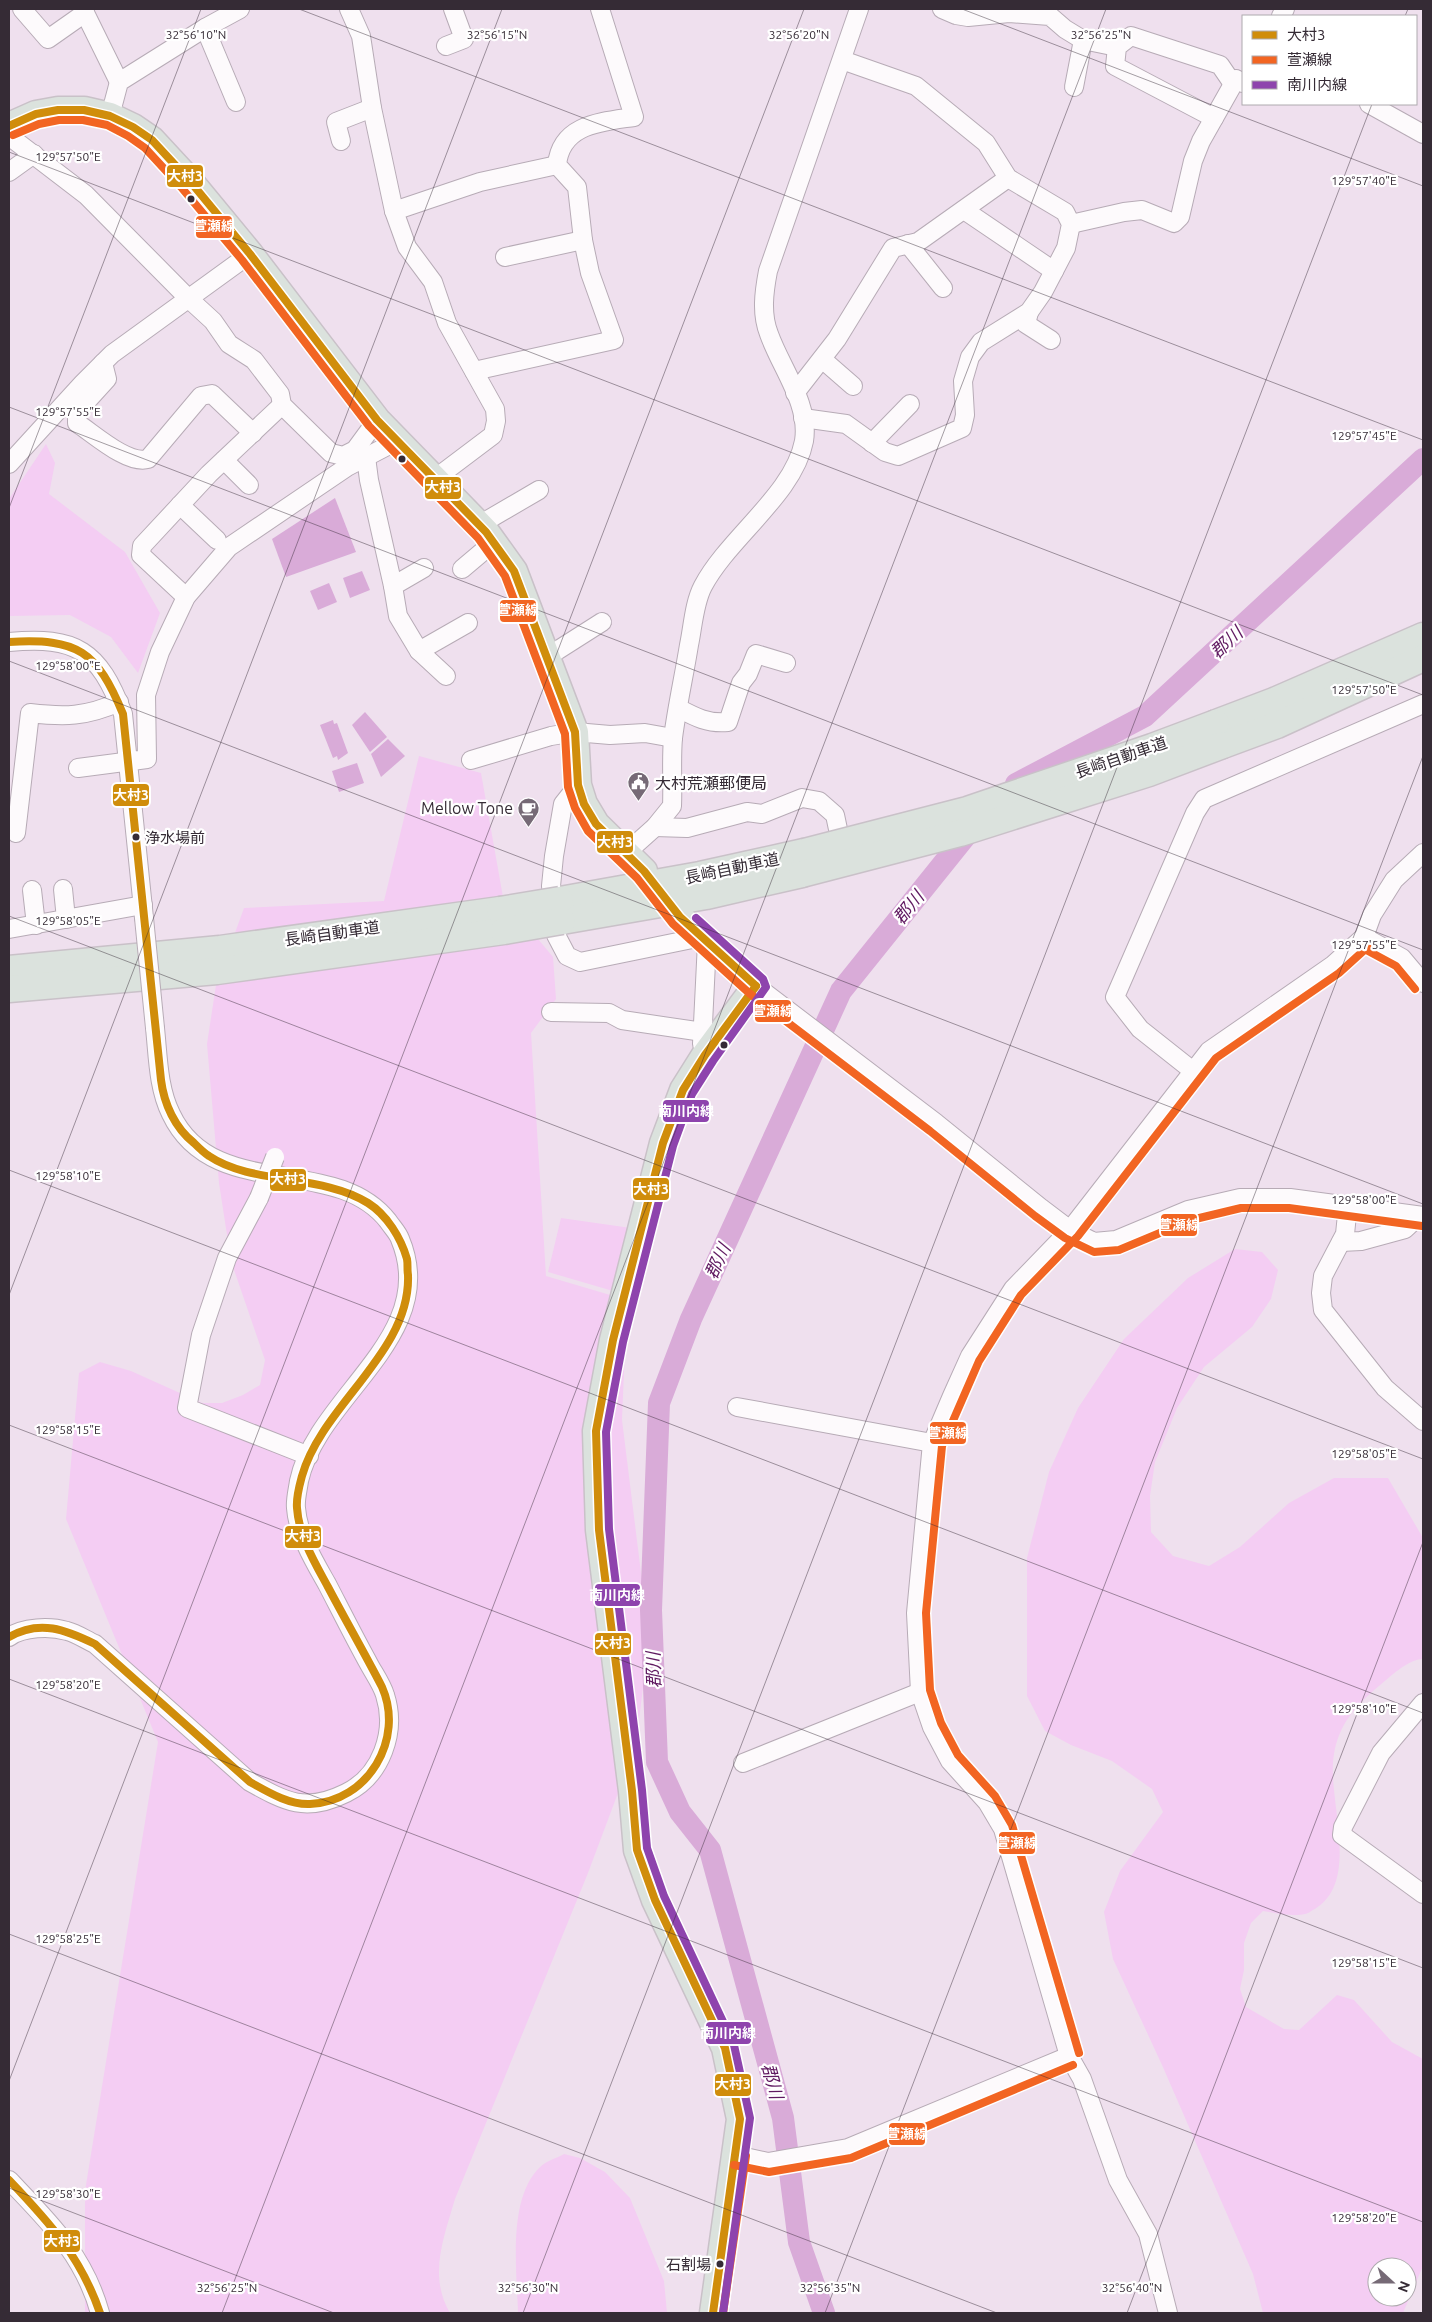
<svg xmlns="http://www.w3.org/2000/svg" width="1432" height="2322" font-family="Ubuntu,'Noto Sans JP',sans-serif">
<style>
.green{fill:#f4cdf3;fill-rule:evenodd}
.water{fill:#d9abd8}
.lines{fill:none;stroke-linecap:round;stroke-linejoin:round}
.river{stroke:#d9abd8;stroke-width:22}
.minor-casing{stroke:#b7abb6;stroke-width:20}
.highway-casing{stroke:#c9c1c8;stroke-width:29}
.minor{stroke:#fdfafc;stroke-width:18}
.highway{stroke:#dbe2dd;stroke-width:26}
.minor-bridge-casing{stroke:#b7abb6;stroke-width:20;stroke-linecap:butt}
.highway-bridge-casing{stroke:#c9c1c8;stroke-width:29;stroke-linecap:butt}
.minor-bridge{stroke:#fdfafc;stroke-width:18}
.highway-bridge{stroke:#dbe2dd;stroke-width:26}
.bus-1-casing{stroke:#fff;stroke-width:11}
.bus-2-casing{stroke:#fff;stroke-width:11}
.bus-3-casing{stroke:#fff;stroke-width:11}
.bus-1{stroke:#d08d0b;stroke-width:8}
.bus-2{stroke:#f26522;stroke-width:8}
.bus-3{stroke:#8e44ad;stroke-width:8}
.ticks{fill:none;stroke:#352b35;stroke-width:1;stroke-opacity:0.45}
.bus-dot{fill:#352b35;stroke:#fff;stroke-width:2}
.labels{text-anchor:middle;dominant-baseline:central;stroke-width:4.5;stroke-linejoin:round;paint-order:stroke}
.bus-label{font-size:15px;fill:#352b35;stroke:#fff;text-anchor:start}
.street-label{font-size:16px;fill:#352b35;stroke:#fff}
.poi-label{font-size:16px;fill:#352b35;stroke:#fff;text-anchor:start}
.water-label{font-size:18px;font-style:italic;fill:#601a61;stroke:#fff}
.ticks-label{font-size:12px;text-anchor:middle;fill:#352b35;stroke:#fff;stroke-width:4.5;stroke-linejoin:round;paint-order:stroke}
.line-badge{stroke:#fff;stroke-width:2}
.badge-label{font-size:14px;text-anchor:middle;font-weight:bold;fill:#fff}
</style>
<rect width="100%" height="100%" fill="#efe0ee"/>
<g class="green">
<polygon points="46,444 55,463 49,494 125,552 160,613 138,673 111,637 70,615 9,616 9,499"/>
<path d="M419,756L481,773L503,897L553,957L556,999L531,1033L546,1276L627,1300L622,1420L644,1597V1679L636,1745L588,1873L455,2199C444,2237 428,2276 450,2313H85V2191L158,1742L66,1519L79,1373L100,1362L131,1371L202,1403H222L243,1395L260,1385L265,1360L231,1261L219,1183L207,1044L216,985L244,908L384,901Z"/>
<polygon points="561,1218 631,1228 613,1291 548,1272"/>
<path d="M1235,1249L1262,1252L1278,1270L1271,1299L1252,1327L1204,1367L1177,1408L1155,1462L1150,1496L1151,1532L1173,1556L1209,1566L1240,1547L1289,1503L1334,1478H1388L1423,1538V1659C1408,1659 1390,1677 1379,1686C1356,1705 1339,1724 1334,1754C1326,1798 1362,1880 1315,1909C1312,1910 1308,1914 1305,1914C1292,1917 1275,1913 1263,1911L1251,1923L1244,1943V1970L1240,1989L1246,2007L1284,2029L1299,2030L1337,1995L1354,2000L1392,2042L1423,2059V2266L1403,2313H1263L1253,2274L1162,2065L1113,1959L1104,1912L1120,1871L1163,1812L1152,1789L1112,1761L1071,1745L1045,1731L1027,1696V1558L1049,1472L1078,1408L1124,1339L1188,1278ZM1377,2267H1407V2297H1377Z"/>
<path d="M564,2154L580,2158L605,2172L630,2198L664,2281L667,2313H518C517,2271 507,2199 540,2167C546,2161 557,2158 564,2154Z"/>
</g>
<g class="water">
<polygon points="335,498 356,552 286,577 272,539"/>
<polygon points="362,571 370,590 350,598 343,578"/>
<polygon points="329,583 337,602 318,610 310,591"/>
<polygon points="365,712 387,737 370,752 352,725"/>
<polygon points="333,720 334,724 337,723 348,753 338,760 337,756 333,758 320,725"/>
<polygon points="388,739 405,756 381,777 371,754"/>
<polygon points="357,763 364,783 339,792 332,771"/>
</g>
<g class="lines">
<g class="river">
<polyline points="1016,784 1145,716 1423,459"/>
<polyline points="824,2313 799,2242 783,2118 710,1850 680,1812 657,1762 651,1610 659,1403 691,1319 841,991 976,823"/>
</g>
<defs>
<g id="minor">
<polyline points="22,9 48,39 85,13"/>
<polyline points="83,9 119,82"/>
<polyline points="349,9 361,36 372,108 394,211 407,247 433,282 447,323 495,409 496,421 493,435 436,478"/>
<polyline points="942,9 956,15 968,17 1009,13 1050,16 1065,29 1083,40 1117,47"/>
<polyline points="1281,16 1285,9"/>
<polyline points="205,28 236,102"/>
<polyline points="446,46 464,39 453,9"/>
<polyline points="1074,87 1083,40"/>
<polyline points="1369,104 1423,134"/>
<polyline points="110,116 119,82 205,28 240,9"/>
<polyline points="1214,118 1115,66 1117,47 1131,36 1220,65 1233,84"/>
<polyline points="9,136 86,195 189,299 213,321 229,344 254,360 280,394 282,405 331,453 343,456 355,450 377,420"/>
<polyline points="341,141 336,122 372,108"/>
<polyline points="9,172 34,154"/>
<polyline points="964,210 1054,271"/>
<polyline points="394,211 480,182 557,165"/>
<polyline points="1071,224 1124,212 1142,210 1174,223 1180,217 1193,161 1201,141 1236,79 1243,83"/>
<polyline points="908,244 943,288"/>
<path d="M505,257L583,240L577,187L557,165C561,124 601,122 634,117L600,9"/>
<polyline points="1029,312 1026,324 1051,340"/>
<polyline points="822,359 853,386"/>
<path d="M103,363L107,379L77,412V423C94,434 128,465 148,459L201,396L212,394L253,433"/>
<polyline points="474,371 614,340 590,273 583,240"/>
<polyline points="795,393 837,339 893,248 918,242 1008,178"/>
<polyline points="803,418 846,424 885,452 898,456 962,428 965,415 963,381 970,357 981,342 1029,312 1043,292 1066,248 1071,224 1065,212 1008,178 986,143 916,86 842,60"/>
<polyline points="872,443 910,404"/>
<polyline points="366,457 369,480 393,586"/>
<polyline points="224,460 249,485"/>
<polyline points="9,464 83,383 112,354 250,254"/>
<polyline points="180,505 217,540"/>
<polyline points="479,525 539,490"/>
<polyline points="424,568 393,586 398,616 419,651 446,676"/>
<polyline points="462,569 494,542"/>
<polyline points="186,597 141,555 142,546 209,474 282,405"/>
<path d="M9,642C76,636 99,650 123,714L144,918"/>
<polyline points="419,651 468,623"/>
<polyline points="547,657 602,622"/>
<path d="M678,708C695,717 708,724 728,722L741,683L748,674L756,654L786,663"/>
<polyline points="471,760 551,736 575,732 610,735 645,733 673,738"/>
<polyline points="78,768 147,759 146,695 160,652 186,597 229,547 347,467 397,441"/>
<polyline points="578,785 563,804 554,856 551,886 556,935 567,956 580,962 702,937"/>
<polyline points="655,827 687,828 747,812 762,814 802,798 819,801 835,815 843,853"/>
<path d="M16,833L30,713C64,717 86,717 119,702"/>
<path d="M626,853L655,827L672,806C673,783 671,761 673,738C677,707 684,676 689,645C693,626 694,603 703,586C729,537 794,494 804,441C810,404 781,368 769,334C761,314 764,292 768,271L859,9"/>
<polyline points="63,889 66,919"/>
<polyline points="32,890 36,925"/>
<polyline points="9,929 143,905"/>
<polyline points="1364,937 1402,958 1423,983"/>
<polyline points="756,986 936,1123 1041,1208 1070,1230 1094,1242 1116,1240 1188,1210 1240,1198 1290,1198 1423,1216"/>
<polyline points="551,1012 609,1013 622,1020 703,1032"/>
<polyline points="702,1044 707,942"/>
<polyline points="1193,1071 1140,1029 1115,997 1195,813 1204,799 1423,704"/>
<polyline points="259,1198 227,1258 201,1335 187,1408 309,1456"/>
<polyline points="1348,1205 1345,1234 1323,1276 1321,1293 1323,1310 1385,1388 1423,1421"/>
<polyline points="1341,1242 1361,1241 1405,1229 1419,1216"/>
<polyline points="737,1407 932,1443"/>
<path d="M9,1637C23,1627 50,1626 67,1631C76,1633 86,1640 95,1644L250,1782C286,1802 306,1813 346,1793C381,1776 397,1732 385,1695C382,1685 375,1675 370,1666C355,1639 341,1611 327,1584C314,1561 298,1535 296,1508C295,1500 298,1489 299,1481C317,1396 441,1336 400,1239C398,1233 392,1227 388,1221C335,1153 213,1203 171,1114C158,1088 158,1056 155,1028"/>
<polyline points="1423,1703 1381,1753 1343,1827 1342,1835 1423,1894"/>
<polyline points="743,1763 920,1692"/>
<polyline points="736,2155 768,2162 848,2148 1069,2056"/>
<path d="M9,2180C49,2222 84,2255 100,2313"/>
<polyline points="1168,2313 1148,2234 1118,2180 1082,2079 1069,2056 1003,1829 987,1802 950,1761 932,1727 920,1692 916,1613 932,1443 952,1396 970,1356 1013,1289 1070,1230 1209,1051 1333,965 1364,937 1372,915 1394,880 1423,853"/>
</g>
<g id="highway">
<polyline points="9,126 36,114 58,110 84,110 110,116 133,127 152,140 189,180 250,254 377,420 486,532 514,571 575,732 578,785 584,804 596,824 644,871"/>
<polyline points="1216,723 1274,701 1423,636"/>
<polyline points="1223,745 1277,725 1423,658"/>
<polyline points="560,900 700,875 804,852"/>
<polyline points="680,917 756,986 705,1055 683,1090 663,1143 613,1340 596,1431 599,1530 632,1791 637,1850 655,1900 725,2048 740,2119 713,2313"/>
<polyline points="562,921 706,896 802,874"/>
<polyline points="9,969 220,949 500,910"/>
<polyline points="9,989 217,971 504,931"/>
</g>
</defs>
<use href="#minor" class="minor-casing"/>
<use href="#highway" class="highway-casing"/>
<use href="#minor" class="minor"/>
<use href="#highway" class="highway"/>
<defs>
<g id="minor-bridge">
<polyline points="144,918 155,1028"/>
<polyline points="259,1198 275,1157"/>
</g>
<g id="highway-bridge">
<polyline points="804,852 967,810 1152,747 1216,723"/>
<polyline points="802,874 960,833 1149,773 1223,745"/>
<polyline points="500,910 560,900"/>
<polyline points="504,931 562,921"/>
</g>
</defs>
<use href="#minor-bridge" class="minor-bridge-casing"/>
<use href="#highway-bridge" class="highway-bridge-casing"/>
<use href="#minor-bridge" class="minor-bridge"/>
<use href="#highway-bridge" class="highway-bridge"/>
<defs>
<g id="bus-1">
<polyline points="9,126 36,114 58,110 84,110 110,116 133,127 152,140 189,180 250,254 377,420 486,532 514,571 575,732 578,785 584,804 596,824 644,871 680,917 756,986"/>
<path d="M9,642C78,638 97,651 123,714L161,1080C164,1104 175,1128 194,1143C199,1148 204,1153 209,1156C252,1185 322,1174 368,1203C387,1215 401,1238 407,1259C408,1264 407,1270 408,1275C411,1352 322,1405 302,1476C299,1487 296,1497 297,1508C299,1537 315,1563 328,1587C346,1621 365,1654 382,1687C405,1739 368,1802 310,1804C289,1805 268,1792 250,1782L95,1644C66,1630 40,1619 9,1637"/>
<path d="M9,2180C49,2222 81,2257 100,2313"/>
<polyline points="713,2313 740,2119 725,2048 655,1900 637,1850 632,1791 599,1530 596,1431 613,1340 663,1143 683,1090 705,1055 756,986"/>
</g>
<g id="bus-2">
<polyline points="13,135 39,124 59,120 83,120 107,125 128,136 145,148 181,187 242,260 369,426 478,538 505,576 565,734 568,787 575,808 588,831 637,878 673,924 749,993 930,1131 1035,1216 1065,1238 1094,1252 1119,1250 1191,1220 1241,1208 1289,1208 1422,1226"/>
<polyline points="1359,946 1396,966 1415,989"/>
<polyline points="1079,2053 1012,1825 995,1796 958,1755 941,1723 930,1690 926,1613 942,1446 979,1361 1021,1295 1078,1236 1216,1058 1339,973 1371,944"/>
<polyline points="734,2165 769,2172 851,2158 1073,2065"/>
<polyline points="723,2313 746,2156"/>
</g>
<polyline id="bus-3" points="696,918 763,979 766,987 713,1061 692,1094 673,1146 623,1342 606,1432 609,1529 642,1790 647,1848 664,1896 734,2045 750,2118 723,2313"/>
</defs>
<use href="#bus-1" class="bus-1-casing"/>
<use href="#bus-2" class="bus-2-casing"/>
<use href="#bus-3" class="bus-3-casing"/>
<use href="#bus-1" class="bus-1"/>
<use href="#bus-2" class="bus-2"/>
<use href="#bus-3" class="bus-3"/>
</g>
<path class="ticks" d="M299,9L1423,440M962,9L1423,186M1405,16L1408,9M9,152L1423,695M9,407L1423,950M9,508L201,9M9,661L1423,1204M9,916L1423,1459M9,1170L1423,1713M9,1295L502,9M9,1425L1423,1968M9,1679L1423,2222M9,1934L997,2313M9,2081L804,9M9,2188L334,2313M222,2313L1106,9M523,2313L1372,104M825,2313L1423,756M1127,2313L1423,1542"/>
<defs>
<symbol id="civic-pin" viewBox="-11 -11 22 30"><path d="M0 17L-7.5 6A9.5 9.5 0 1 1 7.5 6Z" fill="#766a76" stroke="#fff"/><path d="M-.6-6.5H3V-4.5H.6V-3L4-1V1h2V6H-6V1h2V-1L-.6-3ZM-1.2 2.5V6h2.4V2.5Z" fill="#fff"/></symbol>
<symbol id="cafe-pin" viewBox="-11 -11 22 30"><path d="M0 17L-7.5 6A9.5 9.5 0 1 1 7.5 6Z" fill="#766a76" stroke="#fff"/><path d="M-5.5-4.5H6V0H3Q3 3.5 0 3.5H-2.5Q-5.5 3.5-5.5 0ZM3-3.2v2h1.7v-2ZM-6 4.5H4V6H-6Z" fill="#fff"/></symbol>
</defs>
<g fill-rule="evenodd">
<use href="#civic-pin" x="626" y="770" width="25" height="34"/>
<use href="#cafe-pin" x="516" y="796" width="25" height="34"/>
</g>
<g class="bus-dot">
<circle cx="191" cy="199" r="4.5"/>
<circle cx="402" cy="459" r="4.5"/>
<circle cx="136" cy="837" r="4.5"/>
<circle cx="724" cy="1045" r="4.5"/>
<circle cx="720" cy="2264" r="4.5"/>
</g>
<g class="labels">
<g class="bus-label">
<text x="145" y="837">浄水場前</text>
<text x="711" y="2264" text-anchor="end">石割場</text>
</g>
<g class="street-label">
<text transform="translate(1121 757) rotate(-19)">長崎自動車道</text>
<text transform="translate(732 868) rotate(-12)">長崎自動車道</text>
<text transform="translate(332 933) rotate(-8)">長崎自動車道</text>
</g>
<g class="poi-label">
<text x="655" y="783">大村荒瀬郵便局</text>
<text x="513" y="808" text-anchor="end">Mellow Tone</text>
</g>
<g class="water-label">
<text transform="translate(1226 642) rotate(-43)">郡川</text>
<text transform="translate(908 907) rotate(-51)">郡川</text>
<text transform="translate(717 1261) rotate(-65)">郡川</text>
<text transform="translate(653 1670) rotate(-92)">郡川</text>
<text transform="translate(773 2081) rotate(75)">郡川</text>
</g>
</g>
<g class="ticks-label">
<text x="196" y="39">32°56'10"N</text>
<text x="497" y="39">32°56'15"N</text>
<text x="799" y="39">32°56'20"N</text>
<text x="1101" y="39">32°56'25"N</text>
<text x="68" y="161">129°57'50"E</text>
<text x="1364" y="185">129°57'40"E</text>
<text x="68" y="416">129°57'55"E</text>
<text x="1364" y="440">129°57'45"E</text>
<text x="68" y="670">129°58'00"E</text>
<text x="1364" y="694">129°57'50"E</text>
<text x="68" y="925">129°58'05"E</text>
<text x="1364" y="949">129°57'55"E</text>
<text x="68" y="1180">129°58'10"E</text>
<text x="1364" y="1204">129°58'00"E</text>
<text x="68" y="1434">129°58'15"E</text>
<text x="1364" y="1458">129°58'05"E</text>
<text x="68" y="1689">129°58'20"E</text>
<text x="1364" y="1713">129°58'10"E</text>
<text x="68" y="1943">129°58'25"E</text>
<text x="1364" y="1967">129°58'15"E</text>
<text x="68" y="2198">129°58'30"E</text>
<text x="1364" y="2222">129°58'20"E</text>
<text x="227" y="2292">32°56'25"N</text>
<text x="528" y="2292">32°56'30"N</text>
<text x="830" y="2292">32°56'35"N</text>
<text x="1132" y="2292">32°56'40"N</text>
</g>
<g class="line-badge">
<rect x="166" y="164" width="38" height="24" rx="5" fill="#d08d0b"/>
<rect x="195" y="215" width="38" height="24" rx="5" fill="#f26522"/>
<rect x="424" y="476" width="38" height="24" rx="5" fill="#d08d0b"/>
<rect x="499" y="599" width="38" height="24" rx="5" fill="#f26522"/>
<rect x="112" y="783" width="38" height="24" rx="5" fill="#d08d0b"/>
<rect x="596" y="830" width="38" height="24" rx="5" fill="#d08d0b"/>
<rect x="754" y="999" width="38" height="24" rx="5" fill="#f26522"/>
<rect x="662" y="1099" width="48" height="24" rx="5" fill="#8e44ad"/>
<rect x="269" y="1168" width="38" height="24" rx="5" fill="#d08d0b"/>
<rect x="632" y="1177" width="38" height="24" rx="5" fill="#d08d0b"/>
<rect x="1160" y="1213" width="38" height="24" rx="5" fill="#f26522"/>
<rect x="929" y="1421" width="38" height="24" rx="5" fill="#f26522"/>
<rect x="284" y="1525" width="38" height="24" rx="5" fill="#d08d0b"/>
<rect x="594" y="1583" width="47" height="24" rx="5" fill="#8e44ad"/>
<rect x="594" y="1632" width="38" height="24" rx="5" fill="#d08d0b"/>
<rect x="998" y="1831" width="38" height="24" rx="5" fill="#f26522"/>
<rect x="705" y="2021" width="47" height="24" rx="5" fill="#8e44ad"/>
<rect x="714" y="2073" width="38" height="24" rx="5" fill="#d08d0b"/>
<rect x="888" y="2122" width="38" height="24" rx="5" fill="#f26522"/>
<rect x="43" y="2229" width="38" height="24" rx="5" fill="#d08d0b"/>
</g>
<g class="badge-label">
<text x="185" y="181">大村3</text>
<text x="214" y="231">萱瀬線</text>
<text x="443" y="492">大村3</text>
<text x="518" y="615">萱瀬線</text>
<text x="131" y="800">大村3</text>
<text x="615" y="847">大村3</text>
<text x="773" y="1016">萱瀬線</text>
<text x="686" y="1116">南川内線</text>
<text x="288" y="1184">大村3</text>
<text x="651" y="1194">大村3</text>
<text x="1179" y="1230">萱瀬線</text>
<text x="948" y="1438">萱瀬線</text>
<text x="303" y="1541">大村3</text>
<text x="617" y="1600">南川内線</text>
<text x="613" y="1648">大村3</text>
<text x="1017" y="1848">萱瀬線</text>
<text x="728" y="2038">南川内線</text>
<text x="733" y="2089">大村3</text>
<text x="907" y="2139">萱瀬線</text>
<text x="62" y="2246">大村3</text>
</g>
<rect width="1432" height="2322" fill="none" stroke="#352b35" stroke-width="20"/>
<rect x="1242" y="15" width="175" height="90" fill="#ffffff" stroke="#aeaaae"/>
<rect x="1252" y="31" width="25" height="8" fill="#d08d0b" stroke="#aeaaae"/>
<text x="1287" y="40" font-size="15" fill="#352b35">大村3</text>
<rect x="1252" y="56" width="25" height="8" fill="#f26522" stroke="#aeaaae"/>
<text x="1287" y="65" font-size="15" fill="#352b35">萱瀬線</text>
<rect x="1252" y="81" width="25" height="8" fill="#8e44ad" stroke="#aeaaae"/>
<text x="1287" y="90" font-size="15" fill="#352b35">南川内線</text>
<g transform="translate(1392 2282) rotate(111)"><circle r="24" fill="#ffffff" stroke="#aeaaae"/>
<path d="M0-4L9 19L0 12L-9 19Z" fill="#766a76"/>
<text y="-8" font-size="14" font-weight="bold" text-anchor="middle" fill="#352b35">N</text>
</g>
</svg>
